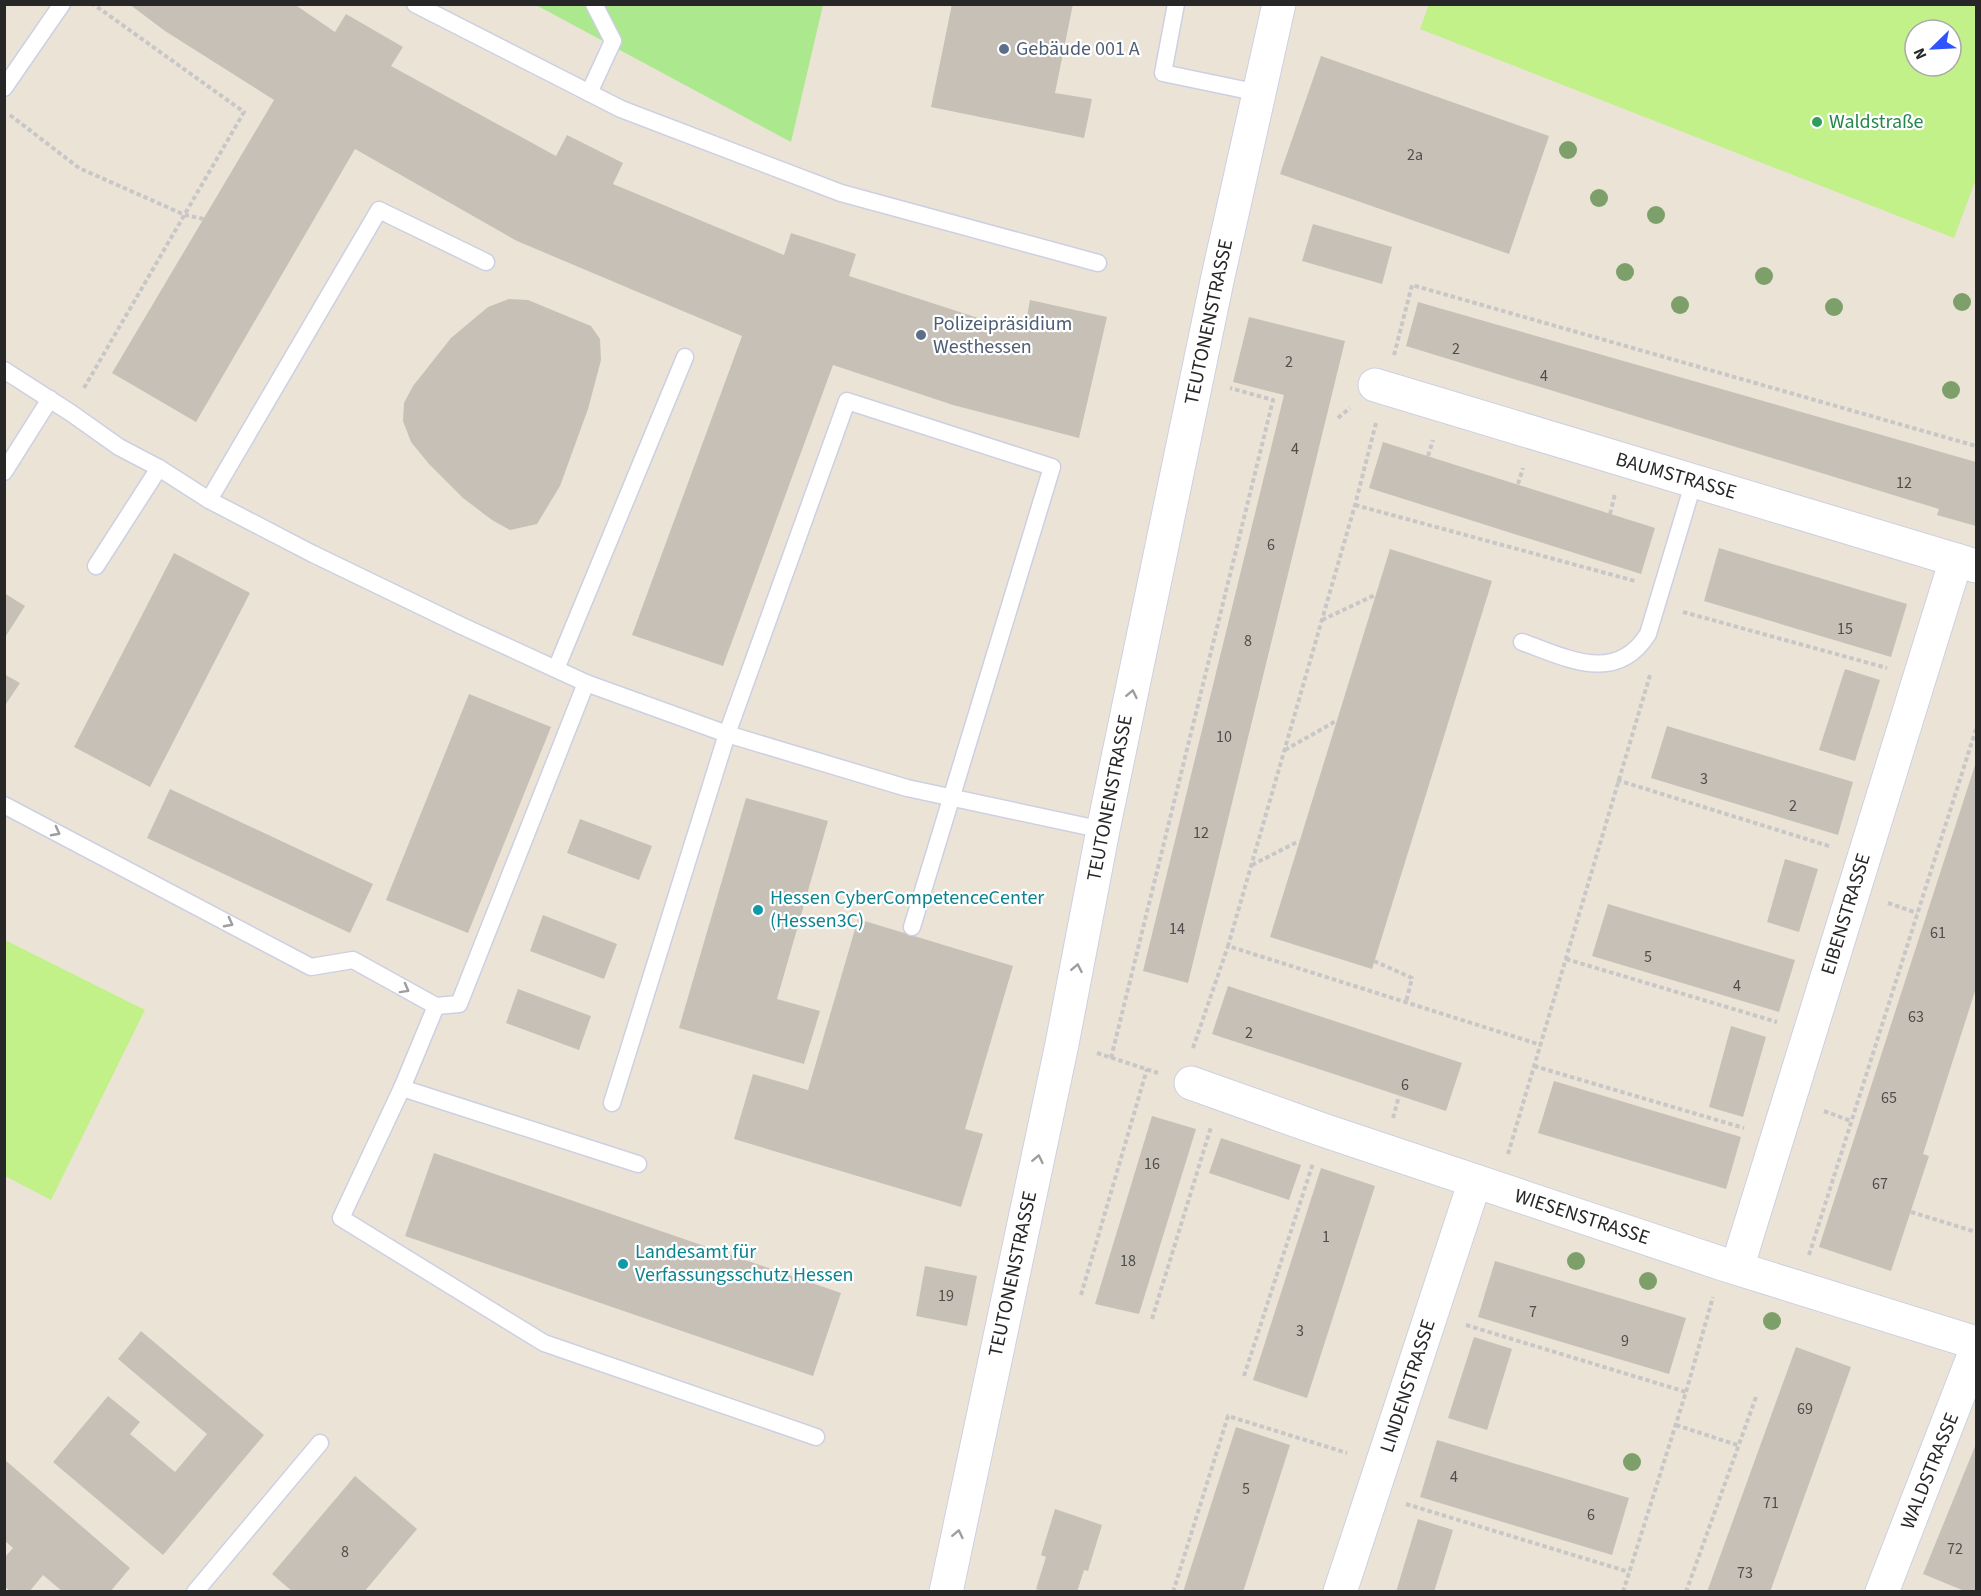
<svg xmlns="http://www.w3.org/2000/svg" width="1981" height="1596" font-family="'Source Sans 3',sans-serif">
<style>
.green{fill:#abe88e}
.pitch{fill:#c2f089;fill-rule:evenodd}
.building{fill:#c6c0b7}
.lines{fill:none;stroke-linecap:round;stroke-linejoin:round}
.service-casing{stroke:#cdd0e2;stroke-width:19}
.minor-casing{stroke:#cdd0e2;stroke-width:35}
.path{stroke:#c7c7c7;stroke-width:4;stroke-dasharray:4.5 3;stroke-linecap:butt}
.service{stroke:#fff;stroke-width:16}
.minor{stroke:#fff;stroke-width:33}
.tree{fill:#7da06b}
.oneway{stroke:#9e9e9e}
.service-dot{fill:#5c6f8a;stroke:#fff;stroke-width:2}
.leisure-dot{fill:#2e9e5b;stroke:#fff;stroke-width:2}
.culture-dot{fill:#0f9aa8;stroke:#fff;stroke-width:2}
.labels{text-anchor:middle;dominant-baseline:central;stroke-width:4.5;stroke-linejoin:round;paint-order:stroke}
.number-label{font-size:16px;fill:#4f4d4b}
.service-label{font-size:20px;fill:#4e5e75;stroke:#fff;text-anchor:start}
.leisure-label{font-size:20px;fill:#27864d;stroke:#fff;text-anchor:start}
.street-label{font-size:20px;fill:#272727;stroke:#fff}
.culture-label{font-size:20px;fill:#0d838f;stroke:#fff;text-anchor:start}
</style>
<rect width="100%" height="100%" fill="#ece3d7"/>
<polygon class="green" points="536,5 823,5 791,142"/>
<g class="pitch">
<path d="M1429,4L1976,5V179L1954,238L1420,29ZM1915,30H1951V66H1915Z"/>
<polygon points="5,940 145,1010 51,1200 5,1176"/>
</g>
<g class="building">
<polygon points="129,4 294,4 335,32 346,14 403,47 391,66 556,156 567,135 623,163 613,184 784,255 791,233 856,254 849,276 1024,333 1030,300 1107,317 1079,438 953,405 833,365 723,666 632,635 742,336 517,241 355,149 196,422 112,373 274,100 165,31"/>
<polygon points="952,4 1073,4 1055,93 1092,99 1084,138 931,107"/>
<polygon points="1321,56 1549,136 1509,254 1280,174"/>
<polygon points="1313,224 1392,247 1382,284 1302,261"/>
<polygon points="509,299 528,300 591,326 600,339 601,360 588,409 560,486 537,524 510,530 492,520 463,498 429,464 411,442 403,421 404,403 413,386 451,338 488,307"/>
<polygon points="1418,302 1976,462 1976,526 1937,515 1939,509 1406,346"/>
<polygon points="1249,317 1345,341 1188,983 1143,971 1284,395 1233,382"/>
<polygon points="1383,442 1655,528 1641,574 1369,488"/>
<polygon points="1719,548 1907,604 1891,657 1704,601"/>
<polygon points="1390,549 1492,581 1372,969 1270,937"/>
<polygon points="174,553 250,593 150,787 74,747"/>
<polygon points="4,593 25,606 4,639"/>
<polygon points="1845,669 1880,680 1855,761 1819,750"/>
<polygon points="4,674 20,683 4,707"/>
<polygon points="469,694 551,727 468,933 386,900"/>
<polygon points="1667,726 1853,782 1838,835 1651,778"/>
<polygon points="1976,762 1976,988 1923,1154 1929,1156 1891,1271 1819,1247"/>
<polygon points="170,789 373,884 350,933 147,838"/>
<polygon points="746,798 828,821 777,999 820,1011 804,1064 679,1028"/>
<polygon points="580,819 652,846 639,880 567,853"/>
<polygon points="1785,859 1818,869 1799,932 1767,922"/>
<polygon points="1608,904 1795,960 1779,1012 1592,956"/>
<polygon points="543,915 617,944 604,979 530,951"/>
<polygon points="858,919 1013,966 965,1129 983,1134 961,1207 734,1139 753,1074 808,1090"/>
<polygon points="1228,986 1462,1063 1446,1111 1212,1034"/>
<polygon points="518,989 591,1016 579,1050 506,1023"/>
<polygon points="1731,1026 1766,1037 1743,1117 1709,1107"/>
<polygon points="1554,1081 1741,1137 1726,1189 1538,1133"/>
<polygon points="1152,1116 1196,1129 1139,1314 1095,1304"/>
<polygon points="1221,1138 1301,1165 1289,1200 1209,1173"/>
<polygon points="434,1153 841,1293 813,1376 405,1236"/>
<polygon points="1321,1168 1375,1186 1307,1398 1253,1380"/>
<polygon points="1495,1261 1686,1318 1669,1374 1478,1317"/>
<polygon points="925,1266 977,1276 967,1326 916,1316"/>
<polygon points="141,1331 264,1435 163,1555 53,1462 108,1396 140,1422 130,1434 175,1472 207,1434 118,1359"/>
<polygon points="1474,1337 1512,1349 1487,1430 1448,1418"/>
<polygon points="1796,1347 1851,1367 1770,1592 1707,1592"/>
<polygon points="1236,1427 1290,1445 1243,1592 1183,1592"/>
<polygon points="1437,1440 1629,1498 1612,1555 1420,1497"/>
<polygon points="1976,1444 1976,1592 1967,1592 1923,1574"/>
<polygon points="5,1460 130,1568 110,1592 63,1592 43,1575 29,1592 11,1592 4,1586 4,1558 13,1548 5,1541"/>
<polygon points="355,1476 417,1529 364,1592 293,1592 272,1574"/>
<polygon points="1055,1509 1102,1525 1088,1571 1084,1570 1077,1592 1045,1592 1036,1589 1046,1557 1041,1555"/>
<polygon points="1418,1519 1453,1530 1434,1592 1396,1592"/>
</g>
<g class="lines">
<defs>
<g id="service">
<polyline points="415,4 621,109 841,193 1098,263"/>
<polyline points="1176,4 1163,73 1259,93"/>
<polyline points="4,88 62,4"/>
<polyline points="589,93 613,41 594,4"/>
<polyline points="4,370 71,413 119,447 159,468 209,500 311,553 462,626 586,683 727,734 907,788 1103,830"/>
<polyline points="4,472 50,399"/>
<polyline points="209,500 379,210 486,262"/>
<polyline points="96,566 159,468"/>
<path d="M1522,642C1567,658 1616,685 1648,634L1694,481"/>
<polyline points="556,669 685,357"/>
<polyline points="4,805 311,967 353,960 436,1006 459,1004 586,683"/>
<polyline points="402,1088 436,1006"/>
<polyline points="612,1103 727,734 847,401 1052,467 912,927"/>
<polyline points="638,1164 402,1088 341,1218 544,1343 816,1437"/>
<polyline points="195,1592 320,1443"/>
</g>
<g id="minor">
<polyline points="1375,385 1976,566"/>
<polyline points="1191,1083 1323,1130 1723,1264 1976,1343"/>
<polyline points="1737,1268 1956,560"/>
<polyline points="946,1592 1062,1044 1103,830 1217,281 1279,4"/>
<polyline points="1340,1592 1475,1181"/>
<polyline points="1882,1592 1976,1350"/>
</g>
</defs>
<use href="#service" class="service-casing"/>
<use href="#minor" class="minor-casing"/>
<g class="path">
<polyline points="10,115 79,168 185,215 204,219"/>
<polyline points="1394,355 1412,285 1976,446"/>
<polyline points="84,388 244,112 93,4"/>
<polyline points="1338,418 1350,408"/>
<polyline points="1376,423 1355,505 1228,946 1541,1045"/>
<polyline points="1428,456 1433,440"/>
<polyline points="1518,484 1523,468"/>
<polyline points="1355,505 1635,581"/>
<polyline points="1610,514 1615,494"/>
<polyline points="1683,612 1887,668"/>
<polyline points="1322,620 1375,595"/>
<polyline points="1285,750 1336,721"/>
<polyline points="1617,780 1832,847"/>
<polyline points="1252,865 1299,841"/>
<polyline points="1888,903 1917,913"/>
<polyline points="1566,959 1777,1022"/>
<polyline points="1374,961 1412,978 1406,1002"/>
<polyline points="1193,1048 1228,946"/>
<polyline points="1097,1053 1158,1073"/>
<polyline points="1111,1058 1273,400 1230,388"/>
<polyline points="1534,1066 1744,1128"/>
<polyline points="1824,1111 1851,1121"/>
<polyline points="1393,1118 1399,1096"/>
<polyline points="1508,1154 1650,675"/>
<polyline points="1911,1212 1976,1232"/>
<polyline points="1809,1255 1976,729"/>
<polyline points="1081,1295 1147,1069"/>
<polyline points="1152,1319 1211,1127"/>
<polyline points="1466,1325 1686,1392"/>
<polyline points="1244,1376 1313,1163"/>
<polyline points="1676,1425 1740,1446"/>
<polyline points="1406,1504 1629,1572"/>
<polyline points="1173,1592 1228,1416 1347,1453"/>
<polyline points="1623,1592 1686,1392 1713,1297"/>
<polyline points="1686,1592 1756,1397"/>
</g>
<use href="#service" class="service"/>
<use href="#minor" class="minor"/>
</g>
<g class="tree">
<circle cx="1568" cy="150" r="9"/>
<circle cx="1599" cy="198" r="9"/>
<circle cx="1656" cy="215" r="9"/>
<circle cx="1625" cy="272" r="9"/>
<circle cx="1764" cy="276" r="9"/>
<circle cx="1962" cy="302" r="9"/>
<circle cx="1680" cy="305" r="9"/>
<circle cx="1834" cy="307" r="9"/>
<circle cx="1951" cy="390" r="9"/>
<circle cx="1576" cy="1261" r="9"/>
<circle cx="1648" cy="1281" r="9"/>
<circle cx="1772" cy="1321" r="9"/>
<circle cx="1632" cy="1462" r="9"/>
</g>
<defs><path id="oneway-chevron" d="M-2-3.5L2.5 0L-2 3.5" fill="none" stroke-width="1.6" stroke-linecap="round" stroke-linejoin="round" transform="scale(1.5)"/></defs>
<g class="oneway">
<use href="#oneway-chevron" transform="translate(1132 694) rotate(-78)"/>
<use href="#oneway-chevron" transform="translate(56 832) rotate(28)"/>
<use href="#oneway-chevron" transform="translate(229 923) rotate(28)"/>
<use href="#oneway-chevron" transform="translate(1077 968) rotate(-79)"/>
<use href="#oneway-chevron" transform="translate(405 989) rotate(29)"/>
<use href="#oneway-chevron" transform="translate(1038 1159) rotate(-78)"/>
<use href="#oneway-chevron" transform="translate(958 1534) rotate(-78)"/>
</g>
<g class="service-dot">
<circle cx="1004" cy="49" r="6"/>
<circle cx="921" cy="335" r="6"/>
</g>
<circle class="leisure-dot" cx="1817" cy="122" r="6"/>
<g class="culture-dot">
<circle cx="758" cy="910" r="6"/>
<circle cx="623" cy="1264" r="6"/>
</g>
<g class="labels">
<g class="number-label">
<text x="1415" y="155">2a</text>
<text x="1456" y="349">2</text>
<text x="1289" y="362">2</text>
<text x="1544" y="376">4</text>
<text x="1295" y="449">4</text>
<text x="1904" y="483">12</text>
<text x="1271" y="545">6</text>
<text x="1845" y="629">15</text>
<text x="1248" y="641">8</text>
<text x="1224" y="737">10</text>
<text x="1704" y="779">3</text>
<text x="1793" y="806">2</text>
<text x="1201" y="833">12</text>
<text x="1177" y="929">14</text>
<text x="1938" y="933">61</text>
<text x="1648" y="957">5</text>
<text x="1737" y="986">4</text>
<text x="1916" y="1017">63</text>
<text x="1249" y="1033">2</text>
<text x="1405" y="1085">6</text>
<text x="1889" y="1098">65</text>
<text x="1152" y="1164">16</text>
<text x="1880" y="1184">67</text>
<text x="1326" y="1237">1</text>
<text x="1128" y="1261">18</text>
<text x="946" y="1296">19</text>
<text x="1533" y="1312">7</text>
<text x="1300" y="1331">3</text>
<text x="1625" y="1341">9</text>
<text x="1805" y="1409">69</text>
<text x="1454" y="1477">4</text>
<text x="1246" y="1489">5</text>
<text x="1771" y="1503">71</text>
<text x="1591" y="1515">6</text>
<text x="1955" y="1549">72</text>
<text x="345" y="1552">8</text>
<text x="1745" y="1573">73</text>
</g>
<g class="service-label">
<text x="1016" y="49">Gebäude 001 A</text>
<text x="933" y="324">Polizeipräsidium<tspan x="933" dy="23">Westhessen</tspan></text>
</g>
<g class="leisure-label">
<text x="1829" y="122">Waldstraße</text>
</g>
<g class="street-label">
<text transform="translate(1209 322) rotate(-78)">TEUTONENSTRASSE</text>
<text transform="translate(1676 476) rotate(16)">BAUMSTRASSE</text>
<text transform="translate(1110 798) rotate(-79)">TEUTONENSTRASSE</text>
<text transform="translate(1846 914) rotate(-73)">EIBENSTRASSE</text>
<text transform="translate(1582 1217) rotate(18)">WIESENSTRASSE</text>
<text transform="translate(1013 1274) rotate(-78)">TEUTONENSTRASSE</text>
<text transform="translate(1408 1386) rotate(-72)">LINDENSTRASSE</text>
<text transform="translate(1930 1471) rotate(-68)">WALDSTRASSE</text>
</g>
<g class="culture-label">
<text x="770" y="898">Hessen CyberCompetenceCenter<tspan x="770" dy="23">(Hessen3C)</tspan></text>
<text x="635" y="1252">Landesamt für<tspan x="635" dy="23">Verfassungsschutz Hessen</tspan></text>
</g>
</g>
<rect width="1981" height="1596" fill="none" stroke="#272727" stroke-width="12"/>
<g transform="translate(1933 48) rotate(246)"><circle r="28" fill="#ffffff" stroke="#a9a9a9" stroke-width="1.5"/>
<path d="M0-4.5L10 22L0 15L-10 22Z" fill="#3153ff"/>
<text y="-9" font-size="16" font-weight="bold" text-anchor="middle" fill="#272727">N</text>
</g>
</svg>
